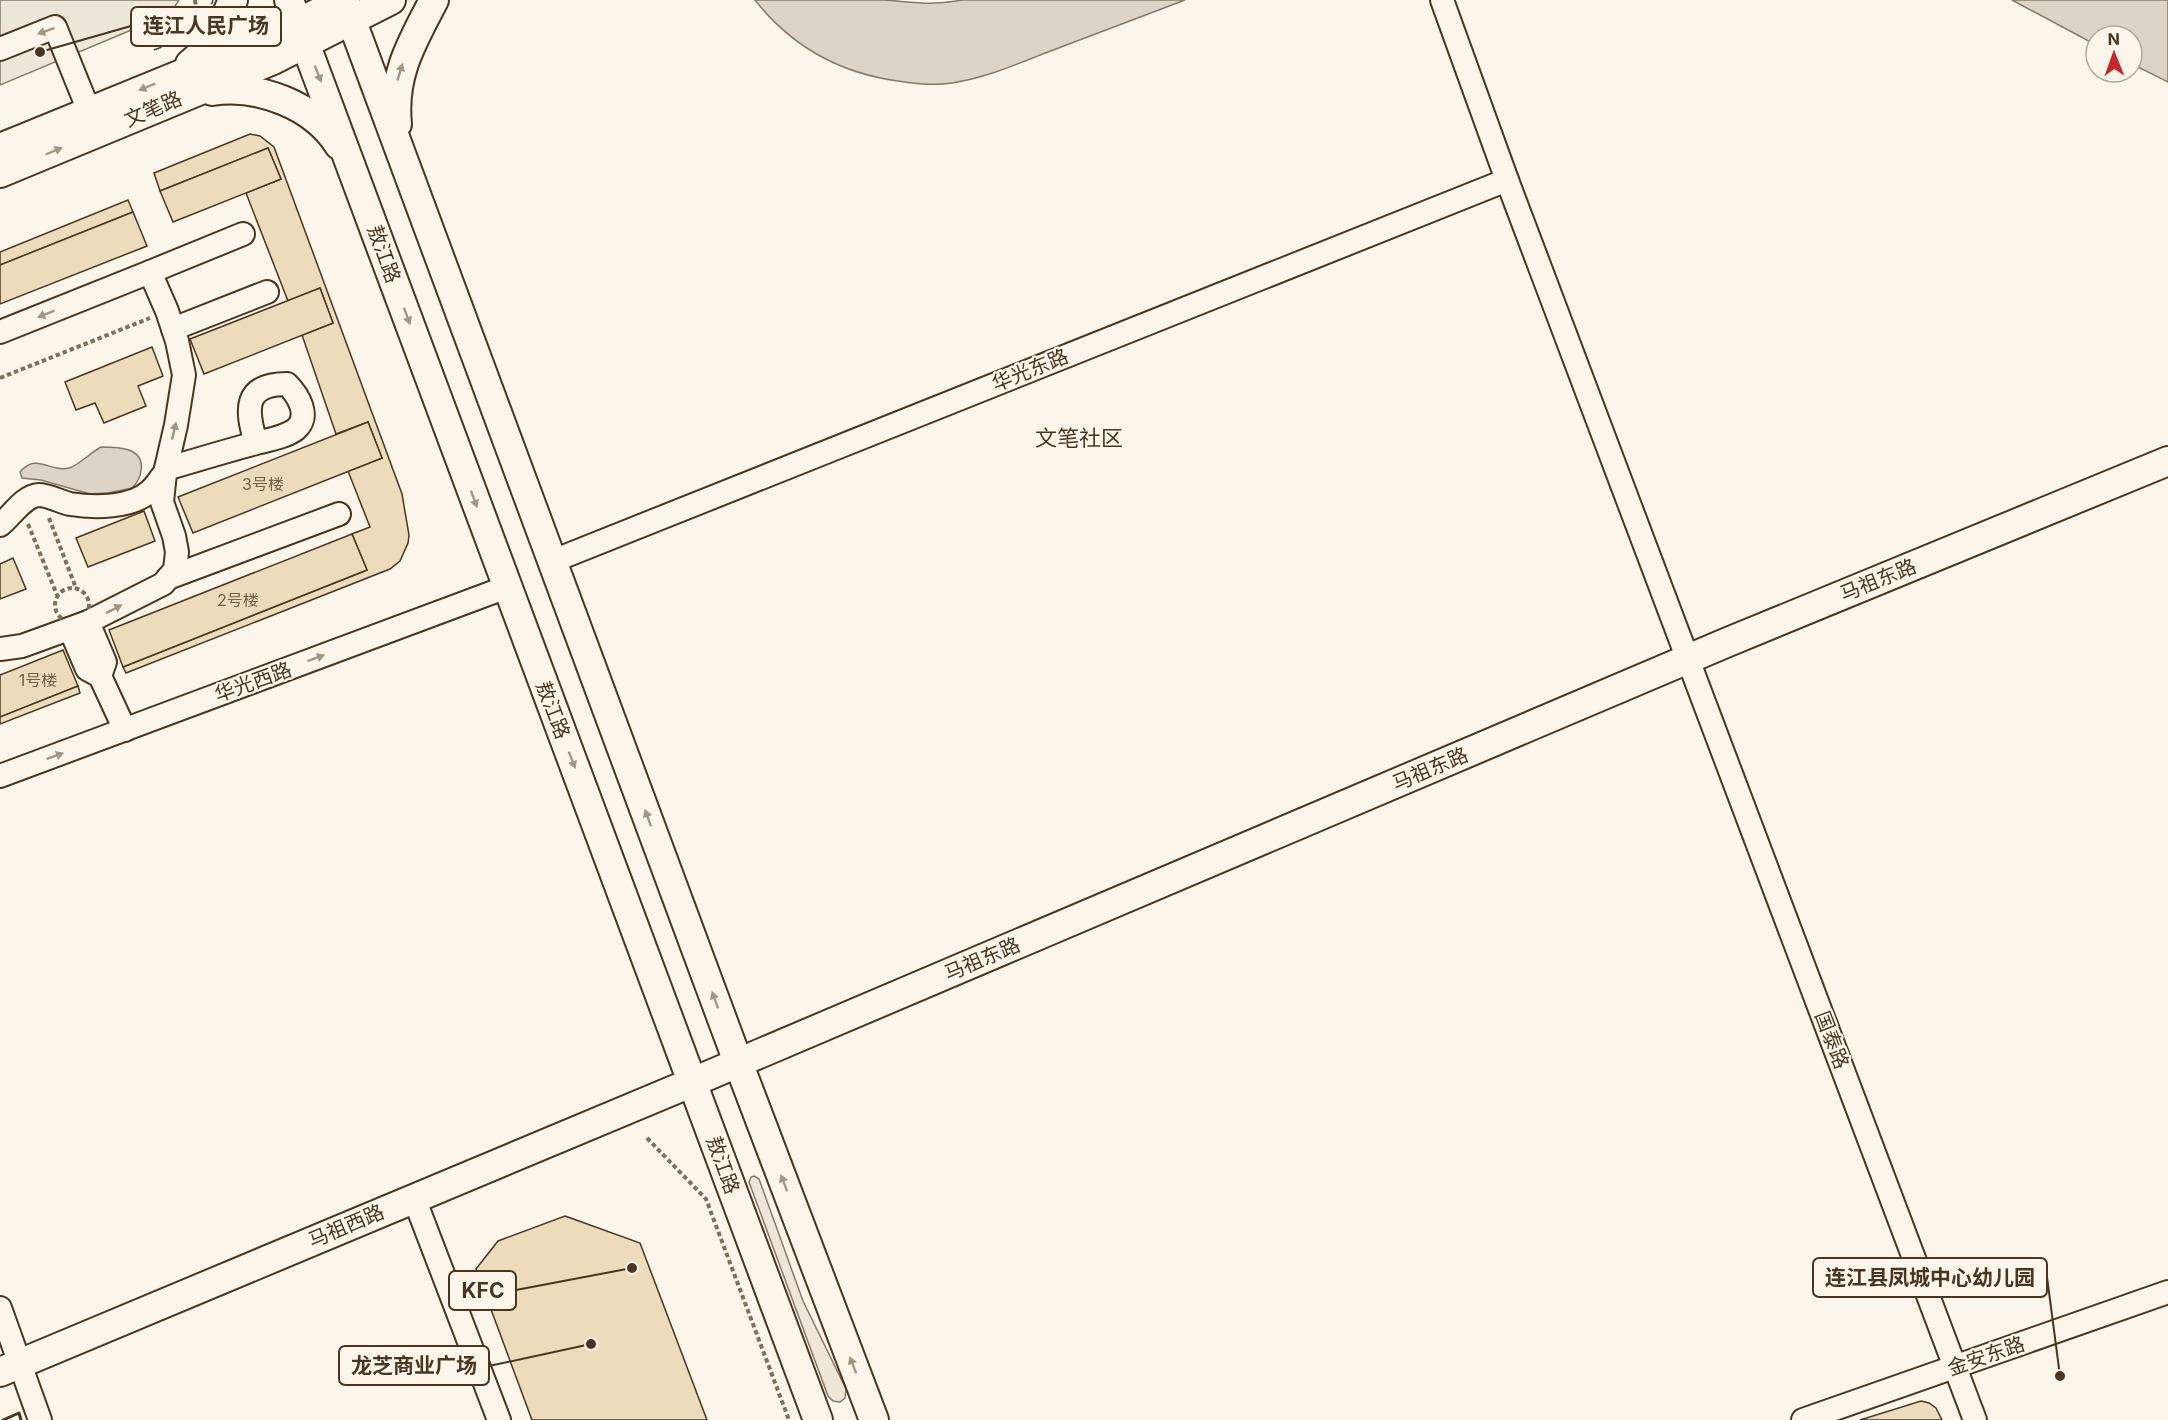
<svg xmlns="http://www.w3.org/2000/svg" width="2168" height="1420" font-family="Inter,'Noto Sans SC',sans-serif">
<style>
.green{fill:#ede6d9;stroke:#887966;stroke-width:1.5}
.parking{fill:#ede7d9;stroke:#887966;stroke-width:1.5}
.water{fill:#dcd4c6;stroke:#887966;stroke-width:1.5}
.building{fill:#ecdcbc;stroke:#4a3520;stroke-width:1.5}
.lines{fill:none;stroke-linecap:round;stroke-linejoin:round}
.minor-casing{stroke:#4a3520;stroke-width:26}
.major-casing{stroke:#4a3520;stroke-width:32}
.path{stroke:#7f6f5c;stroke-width:4;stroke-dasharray:4.5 3;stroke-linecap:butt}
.minor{stroke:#fbf6e9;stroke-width:22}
.major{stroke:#fbf6e9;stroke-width:28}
.fence{stroke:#4a3520;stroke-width:1.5;stroke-dasharray:8 3;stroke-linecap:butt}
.wall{stroke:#4a3520;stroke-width:3}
.oneway{fill:#a29684}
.labels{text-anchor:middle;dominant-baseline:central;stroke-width:4.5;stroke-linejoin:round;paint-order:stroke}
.number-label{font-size:16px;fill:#725f47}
.street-label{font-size:20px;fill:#4a3520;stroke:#fbf6e9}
.quarter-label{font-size:22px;fill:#4a3520;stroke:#fbf6e9}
.leader{fill:none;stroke:#4a3520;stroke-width:2}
.callout-dot{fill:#4a3520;stroke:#fbf6e9;stroke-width:2}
.callout{fill:#fbf6e9;stroke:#4a3520;stroke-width:2}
.callout-label{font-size:21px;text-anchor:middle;font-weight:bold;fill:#4a3520}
</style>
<rect width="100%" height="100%" fill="#fbf6e9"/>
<polygon class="green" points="754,1176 759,1179 803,1301 846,1389 845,1398 840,1402 833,1401 828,1396 749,1182 751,1177"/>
<polygon class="parking" points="0,0 179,0 173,9 160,18 0,85"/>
<g class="water">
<path d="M755,0C798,0 841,0 884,0C913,2 932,6 962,0H1185C1139,17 1094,35 1048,52C1017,64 986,78 952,83C934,86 916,84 898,81C839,73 792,47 755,0Z"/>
<polygon points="2012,0 2168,0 2168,82 2132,64 2132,36 2096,36 2096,45"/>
<path d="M101,447C118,447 145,447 141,471C140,478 137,483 132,488L108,493L90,494L41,480L22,478L20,472C37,452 50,473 69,468C78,466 91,452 101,447Z"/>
</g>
<g class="building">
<polygon points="250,134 260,136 274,147 402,494 409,535 408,543 400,561 390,569 126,673 123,667 367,570 352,534 370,527 348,471 382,458 368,422 336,434 302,335 333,323 320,288 288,301 246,193 281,179 268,148 160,191 154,173"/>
<polygon points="268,148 281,179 173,222 160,191"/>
<polygon points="128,200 133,212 0,265 0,252"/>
<polygon points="133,212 147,246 0,304 0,265"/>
<polygon points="320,288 333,323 204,374 190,339"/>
<polygon points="152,347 163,376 138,386 146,406 104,423 95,403 76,410 65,382"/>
<polygon points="368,422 382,458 193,533 178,497"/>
<polygon points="144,511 155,541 88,567 76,538"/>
<polygon points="352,534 367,570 123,667 109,630"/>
<polygon points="13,558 26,589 0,599 0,564"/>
<polygon points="63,650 78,686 0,717 0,675"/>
<polygon points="78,686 80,693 0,724 0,717"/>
<polygon points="565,1216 640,1243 707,1420 532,1420 476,1269 498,1241"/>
<polygon points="1921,1401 1929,1403 1936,1408 1942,1420 1860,1420"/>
</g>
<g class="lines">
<defs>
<g id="minor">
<polyline points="1442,0 1507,180 1975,1420"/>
<polyline points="0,49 55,27 89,111"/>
<polyline points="150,272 243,234"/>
<polyline points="173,329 267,292"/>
<polyline points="0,332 150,272 167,311 177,341 184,375 176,425 165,473 162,502 174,536 177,552 175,570 163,584 88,622 22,646 0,649"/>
<path d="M166,469C196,460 226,451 256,443C268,440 286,437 296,429C311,416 298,395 287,384C243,384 246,410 256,443"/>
<path d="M0,525C12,516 23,496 39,495C48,495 61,502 70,504C94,508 132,508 150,491C156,486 160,478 165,473"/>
<polyline points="553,561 1507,180"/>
<polyline points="168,578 339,514"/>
<polyline points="88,622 105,662 100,676"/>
<polyline points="70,629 87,669 100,676 125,730"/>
<polyline points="0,776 507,587"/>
<polyline points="414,1198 499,1420"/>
<polyline points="0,1308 40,1420"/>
<polyline points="1803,1420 2168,1292"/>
</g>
<g id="major">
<polyline points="289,0 818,1420"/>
<polyline points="344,0 738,1062 874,1420"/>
<polyline points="190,64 214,43 233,0"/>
<path d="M212,91C258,84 314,105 339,145"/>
<path d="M397,124C392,75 412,42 434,0"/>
<polyline points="0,148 265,40 343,0"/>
<polyline points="0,173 273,60 391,0"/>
<polyline points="0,1372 693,1082 1728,642 2168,461"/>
</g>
</defs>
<use href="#minor" class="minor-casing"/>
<use href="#major" class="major-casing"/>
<g class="path">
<polyline points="195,0 197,13"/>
<polyline points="0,378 150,318"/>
<polyline points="49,518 76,588"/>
<polyline points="28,524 57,595"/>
<circle cx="72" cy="605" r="17"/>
<polyline points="647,1138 706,1199 789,1420"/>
</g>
<use href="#minor" class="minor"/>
<use href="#major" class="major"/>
<path class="fence" d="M154,50C185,38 202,34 213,0"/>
<polyline class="wall" points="3,1420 19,1413 21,1420"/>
</g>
<defs><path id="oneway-solid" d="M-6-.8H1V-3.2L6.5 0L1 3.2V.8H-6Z" transform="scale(1.5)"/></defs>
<g class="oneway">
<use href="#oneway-solid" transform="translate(46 31) rotate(160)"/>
<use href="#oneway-solid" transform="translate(400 72) rotate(-73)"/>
<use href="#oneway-solid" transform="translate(318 74) rotate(69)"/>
<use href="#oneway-solid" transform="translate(147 87) rotate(157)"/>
<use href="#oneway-solid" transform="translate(54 151) rotate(-23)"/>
<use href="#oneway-solid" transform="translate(46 314) rotate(158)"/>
<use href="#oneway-solid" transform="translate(407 316) rotate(70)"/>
<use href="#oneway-solid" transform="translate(174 431) rotate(-77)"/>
<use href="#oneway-solid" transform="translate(474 499) rotate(70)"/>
<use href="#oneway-solid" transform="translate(114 609) rotate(-27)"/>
<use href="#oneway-solid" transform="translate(316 658) rotate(-20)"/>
<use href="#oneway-solid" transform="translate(55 756) rotate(-20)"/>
<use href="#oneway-solid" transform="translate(572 760) rotate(69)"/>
<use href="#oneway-solid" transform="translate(648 818) rotate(-110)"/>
<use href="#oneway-solid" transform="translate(715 1000) rotate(-110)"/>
<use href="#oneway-solid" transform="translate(784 1183) rotate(-111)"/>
<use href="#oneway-solid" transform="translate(853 1365) rotate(-111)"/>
</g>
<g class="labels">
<g class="number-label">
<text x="263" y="484">3号楼</text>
<text x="238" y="600">2号楼</text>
<text x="38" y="680">1号楼</text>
</g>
<g class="street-label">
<text transform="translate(153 109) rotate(-23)">文笔路</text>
<text transform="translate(384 254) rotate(70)">敖江路</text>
<text transform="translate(1030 370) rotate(-22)">华光东路</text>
<text transform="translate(1878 580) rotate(-22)">马祖东路</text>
<text transform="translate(253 682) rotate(-20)">华光西路</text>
<text transform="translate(553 710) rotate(69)">敖江路</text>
<text transform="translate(1430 769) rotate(-23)">马祖东路</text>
<text transform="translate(982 959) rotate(-23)">马祖东路</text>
<text transform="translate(1832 1040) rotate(69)">国泰路</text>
<text transform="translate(723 1165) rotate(70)">敖江路</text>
<text transform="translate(346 1226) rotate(-23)">马祖西路</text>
<text transform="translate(1986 1356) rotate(-19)">金安东路</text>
</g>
<g class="quarter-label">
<text x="1079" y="438">文笔社区</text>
</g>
</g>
<path class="leader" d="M40 52L131 26M2060 1376L2047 1277M632 1268L516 1290M591 1344L489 1366"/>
<g class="callout-dot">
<circle cx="40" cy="52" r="6"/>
<circle cx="2060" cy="1376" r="6"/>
<circle cx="632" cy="1268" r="6"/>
<circle cx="591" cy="1344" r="6"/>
</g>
<g class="callout">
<rect x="131" y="7" width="150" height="39" rx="6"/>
<rect x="1813" y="1258" width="234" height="39" rx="6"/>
<rect x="449" y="1271" width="67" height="39" rx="6"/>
<rect x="339" y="1346" width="150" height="39" rx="6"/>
</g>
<g class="callout-label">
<text x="206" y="33">连江人民广场</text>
<text x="1930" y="1285">连江县凤城中心幼儿园</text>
<text x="483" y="1298">KFC</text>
<text x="414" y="1373">龙芝商业广场</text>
</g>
<g transform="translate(2114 54) rotate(359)"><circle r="28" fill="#fbf6e9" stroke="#b4a999" stroke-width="1.5"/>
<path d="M0-4.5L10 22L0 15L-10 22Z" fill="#c62828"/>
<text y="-9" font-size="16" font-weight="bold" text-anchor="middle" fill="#4a3520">N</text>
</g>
</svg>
